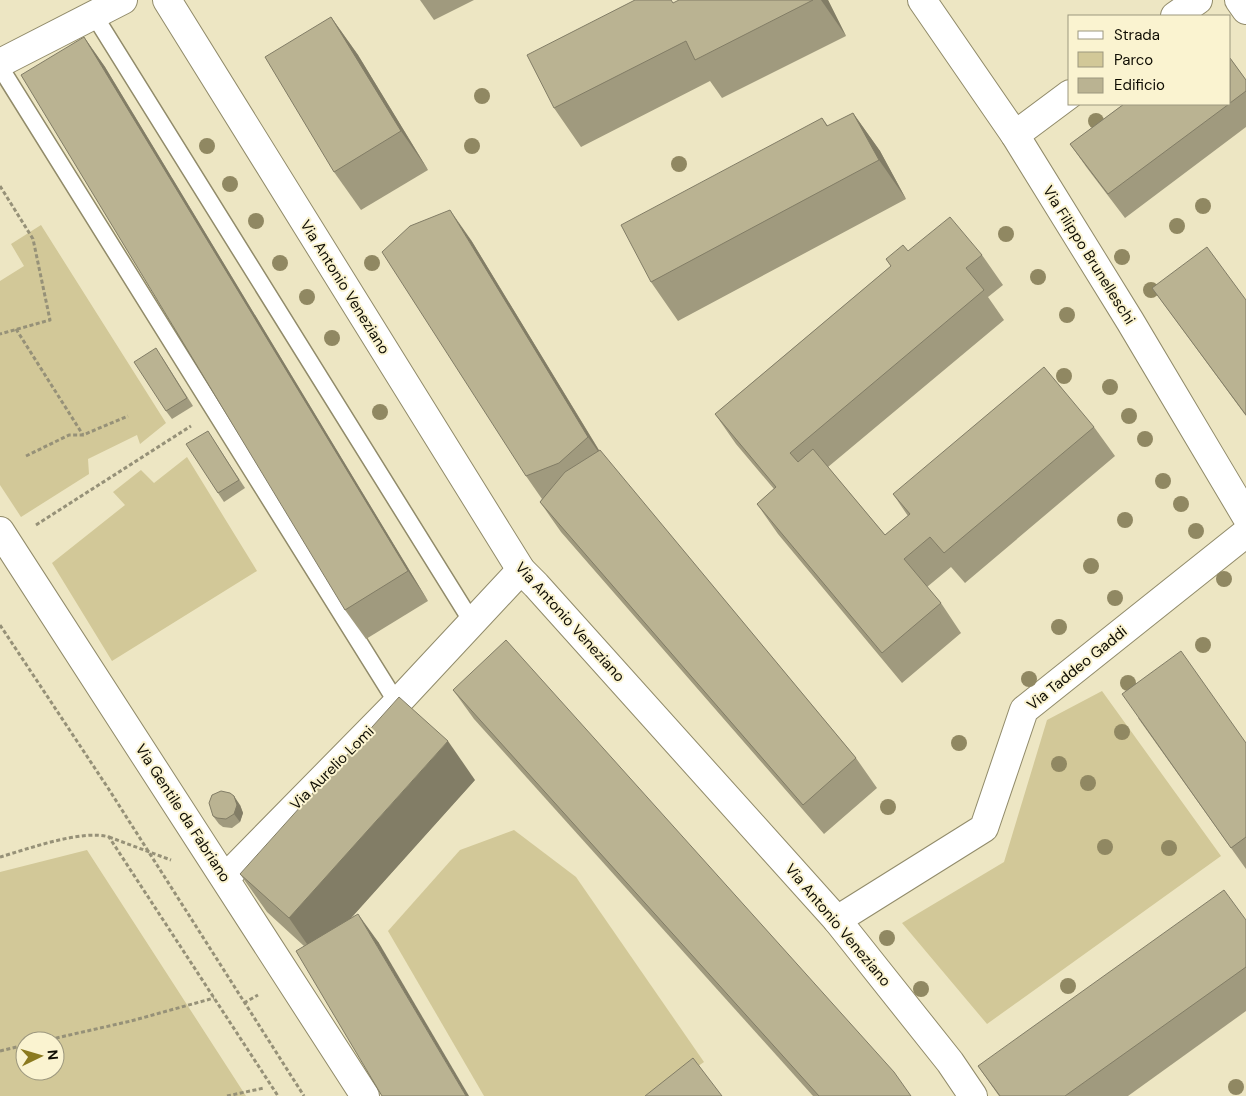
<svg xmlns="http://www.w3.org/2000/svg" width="1246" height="1096" font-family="'DM Sans',sans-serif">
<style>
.green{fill:#d2c898;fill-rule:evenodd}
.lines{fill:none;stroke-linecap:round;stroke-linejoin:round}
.service-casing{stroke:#918b6a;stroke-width:19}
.minor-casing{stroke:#918b6a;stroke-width:30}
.path{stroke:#969178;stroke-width:3;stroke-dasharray:4 2.5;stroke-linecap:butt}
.service{stroke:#fff;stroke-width:16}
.minor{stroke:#fff;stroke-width:28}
.tree{fill:#908862}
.wall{fill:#a09a7e}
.shaded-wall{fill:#827d66}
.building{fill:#bab392;stroke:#827d66}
.labels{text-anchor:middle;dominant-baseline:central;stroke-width:4;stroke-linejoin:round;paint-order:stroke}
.street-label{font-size:15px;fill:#0f0d03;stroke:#faf3d0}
</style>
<rect width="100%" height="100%" fill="#ede6c3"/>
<g class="green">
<polygon points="41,225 166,423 140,444 137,435 88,459 89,474 21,517 0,485 0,281 24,266 11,244"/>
<polygon points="187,457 257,571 112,661 52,563 125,505 113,492 141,470 154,483"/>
<polygon points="1102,691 1221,856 987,1024 902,923 1004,862 1047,720"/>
<polygon points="514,830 576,877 704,1062 655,1096 484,1096 388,931 460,850"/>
<path d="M87,850L246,1096H0V872ZM25,1041H55V1071H25Z"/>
</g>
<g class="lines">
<defs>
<g id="service">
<polyline points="94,15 472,622"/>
<polyline points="0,67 397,703"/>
</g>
<g id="minor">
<polyline points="167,0 521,570 536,585 837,920 950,1062 973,1096"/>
<polyline points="922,0 1015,135 1130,321 1246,516"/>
<polyline points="1239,0 1246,10"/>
<polyline points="1175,16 1198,0"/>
<polyline points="0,63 123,0"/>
<polyline points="1015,135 1070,94"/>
<polyline points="0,531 365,1096"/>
<polyline points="225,878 397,703 521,570"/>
<polyline points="837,920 984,828 1024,710 1246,533"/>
</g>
</defs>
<use href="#service" class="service-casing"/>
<use href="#minor" class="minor-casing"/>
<g class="path">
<polyline points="0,186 33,239 50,320 0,334"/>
<polyline points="16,329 83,435"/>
<polyline points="26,456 69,435 83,435 128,416"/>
<polyline points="36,525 191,426"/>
<polyline points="0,625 108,788 304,1096"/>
<polyline points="109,837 171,860"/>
<path d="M0,857C28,849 82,829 109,837L278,1096"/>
<polyline points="244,1003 258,995"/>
<polyline points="43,1041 131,1021 214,998"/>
<polyline points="0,1051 25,1045"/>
<polyline points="227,1096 264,1088"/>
</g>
<use href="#service" class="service"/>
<use href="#minor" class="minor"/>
</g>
<g class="tree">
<circle cx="482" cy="96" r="8"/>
<circle cx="1096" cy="121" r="8"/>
<circle cx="207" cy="146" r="8"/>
<circle cx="472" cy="146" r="8"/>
<circle cx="679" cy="164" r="8"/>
<circle cx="230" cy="184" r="8"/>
<circle cx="1203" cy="206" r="8"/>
<circle cx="256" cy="221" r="8"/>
<circle cx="1177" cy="226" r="8"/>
<circle cx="1006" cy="234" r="8"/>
<circle cx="1122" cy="257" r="8"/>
<circle cx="280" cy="263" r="8"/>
<circle cx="372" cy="263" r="8"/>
<circle cx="1038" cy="277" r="8"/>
<circle cx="1151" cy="290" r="8"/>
<circle cx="307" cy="297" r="8"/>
<circle cx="1067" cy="315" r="8"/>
<circle cx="332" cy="338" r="8"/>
<circle cx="1064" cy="376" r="8"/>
<circle cx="1110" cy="387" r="8"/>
<circle cx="380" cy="412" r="8"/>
<circle cx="1129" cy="416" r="8"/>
<circle cx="1145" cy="439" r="8"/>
<circle cx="1163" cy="481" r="8"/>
<circle cx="1181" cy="504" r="8"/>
<circle cx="1125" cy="520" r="8"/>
<circle cx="1196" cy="531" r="8"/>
<circle cx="1091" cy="566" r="8"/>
<circle cx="1224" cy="579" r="8"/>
<circle cx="1115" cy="598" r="8"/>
<circle cx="1059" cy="627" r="8"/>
<circle cx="1203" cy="645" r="8"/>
<circle cx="1029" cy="679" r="8"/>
<circle cx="1128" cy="683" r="8"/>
<circle cx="1122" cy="732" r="8"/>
<circle cx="959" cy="743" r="8"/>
<circle cx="1059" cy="764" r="8"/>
<circle cx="1088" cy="783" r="8"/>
<circle cx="888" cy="807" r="8"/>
<circle cx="1105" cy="847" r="8"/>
<circle cx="1169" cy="848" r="8"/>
<circle cx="887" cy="938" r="8"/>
<circle cx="1068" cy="986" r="8"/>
<circle cx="921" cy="989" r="8"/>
<circle cx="1236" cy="1087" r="8"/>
</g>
<g class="wall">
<polygon points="420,0 474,0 434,20"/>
<polygon points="679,0 828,0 846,36 722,98 710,81 581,147 554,108"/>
<polygon points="331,17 358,55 428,170 361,210 334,172"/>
<polygon points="84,37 105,67 428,601 366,639 345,610"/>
<polygon points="1230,58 1246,80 1246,127 1125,218 1087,168 1070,144 1124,104 1230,104"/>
<polygon points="853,113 880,151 906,199 678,321 651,282 822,118 828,126"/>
<polygon points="471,240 599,450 856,758 877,788 824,834 561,532 540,502 542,499 526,476"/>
<polygon points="982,255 1003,285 988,297 1004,320 828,467 885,535 908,516 893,494 1094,427 1115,456 965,583 951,567 927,587 941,603 961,633 902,683 778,534 757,504 774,489 736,444 715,414 891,266 886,259"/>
<polygon points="1152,288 1246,300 1246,416 1169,311"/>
<polygon points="162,357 193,406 172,419 166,411"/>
<polygon points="213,439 245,488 224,502 218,493"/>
<polygon points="453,690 911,1096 813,1096 474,719"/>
<polygon points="1138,718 1246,743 1246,869"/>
<polygon points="475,780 351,918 379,943 304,946 267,912 240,874"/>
<polygon points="240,805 243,813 240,822 232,828 223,827 219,824 213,816"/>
<polygon points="1246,920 1246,1011 1128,1096 999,1096 978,1066"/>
</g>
<g class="shaded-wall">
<polygon points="821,0 828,0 846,36"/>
<polygon points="331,17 358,55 428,170 401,131"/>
<polygon points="84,37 105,67 428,601 408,571"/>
<polygon points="853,113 880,151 906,199 879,160"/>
<polygon points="450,210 471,240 609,467 588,437"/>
<polygon points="448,741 475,780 316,957 289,918"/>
<polygon points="234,796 240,805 243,813 240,822 234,814"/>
<polygon points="358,914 379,943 469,1096 466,1096"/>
</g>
<g class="building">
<polygon points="635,0 671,0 673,3 679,0 813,0 695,60 686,41 554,108 527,55"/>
<polygon points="331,17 401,131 334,172 265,57"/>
<polygon points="84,37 408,571 345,610 21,75"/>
<polygon points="1230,58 1246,80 1246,91 1230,103"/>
<polygon points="1124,104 1229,104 1108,194 1070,144"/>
<polygon points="853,113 879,160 651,282 621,225 822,118 827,126"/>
<polygon points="450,210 588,437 559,463 526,476 382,252 410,226"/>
<polygon points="950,217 982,255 966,268 984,290 790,453 798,462 813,449 885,535 910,514 893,494 1044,367 1094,427 944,553 930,537 904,559 941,603 882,653 757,504 776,487 715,414 891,266 886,259 903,245 908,251"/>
<polygon points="1207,247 1246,300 1246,415 1152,288"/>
<polygon points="156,348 187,398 166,411 134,362"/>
<polygon points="208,431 239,480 218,493 186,444"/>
<polygon points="600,450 856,758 803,805 540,502 565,472"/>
<polygon points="506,640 894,1072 911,1096 819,1096 453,690"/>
<polygon points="1181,651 1246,743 1246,837 1231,848 1122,694"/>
<polygon points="399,697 448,741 289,918 240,874"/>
<polygon points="221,791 230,793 234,796 237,805 234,814 226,819 217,818 213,816 209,803 212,795"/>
<polygon points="1224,890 1246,920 1246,967 1065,1096 1000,1096 978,1066"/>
<polygon points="358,914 466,1096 382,1096 296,951"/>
<polygon points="693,1058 722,1096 645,1096"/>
</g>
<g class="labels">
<g class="street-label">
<text transform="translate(1089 255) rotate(58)">Via Filippo Brunelleschi</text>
<text transform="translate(345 287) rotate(58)">Via Antonio Veneziano</text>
<text transform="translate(570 622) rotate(48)">Via Antonio Veneziano</text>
<text transform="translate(1077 668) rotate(-39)">Via Taddeo Gaddi</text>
<text transform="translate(332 768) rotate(-45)">Via Aurelio Lomi</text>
<text transform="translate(183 813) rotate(57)">Via Gentile da Fabriano</text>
<text transform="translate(838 925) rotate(50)">Via Antonio Veneziano</text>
</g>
</g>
<rect x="1068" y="15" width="162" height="90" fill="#faf3d0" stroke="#9c977e"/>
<rect x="1078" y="31" width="25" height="8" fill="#ffffff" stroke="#9c977e"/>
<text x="1114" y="40" font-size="15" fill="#0f0d03">Strada</text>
<rect x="1078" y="52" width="25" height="15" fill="#d2c898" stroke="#9c977e"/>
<text x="1114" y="65" font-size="15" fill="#0f0d03">Parco</text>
<rect x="1078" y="78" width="25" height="15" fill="#bab392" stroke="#9c977e"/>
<text x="1114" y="90" font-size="15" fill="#0f0d03">Edificio</text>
<g transform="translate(40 1056) rotate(85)"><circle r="24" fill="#faf3d0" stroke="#9c977e"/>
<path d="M0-4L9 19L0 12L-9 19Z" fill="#8b7a1f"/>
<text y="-8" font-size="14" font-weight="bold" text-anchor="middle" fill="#0f0d03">N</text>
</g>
</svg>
